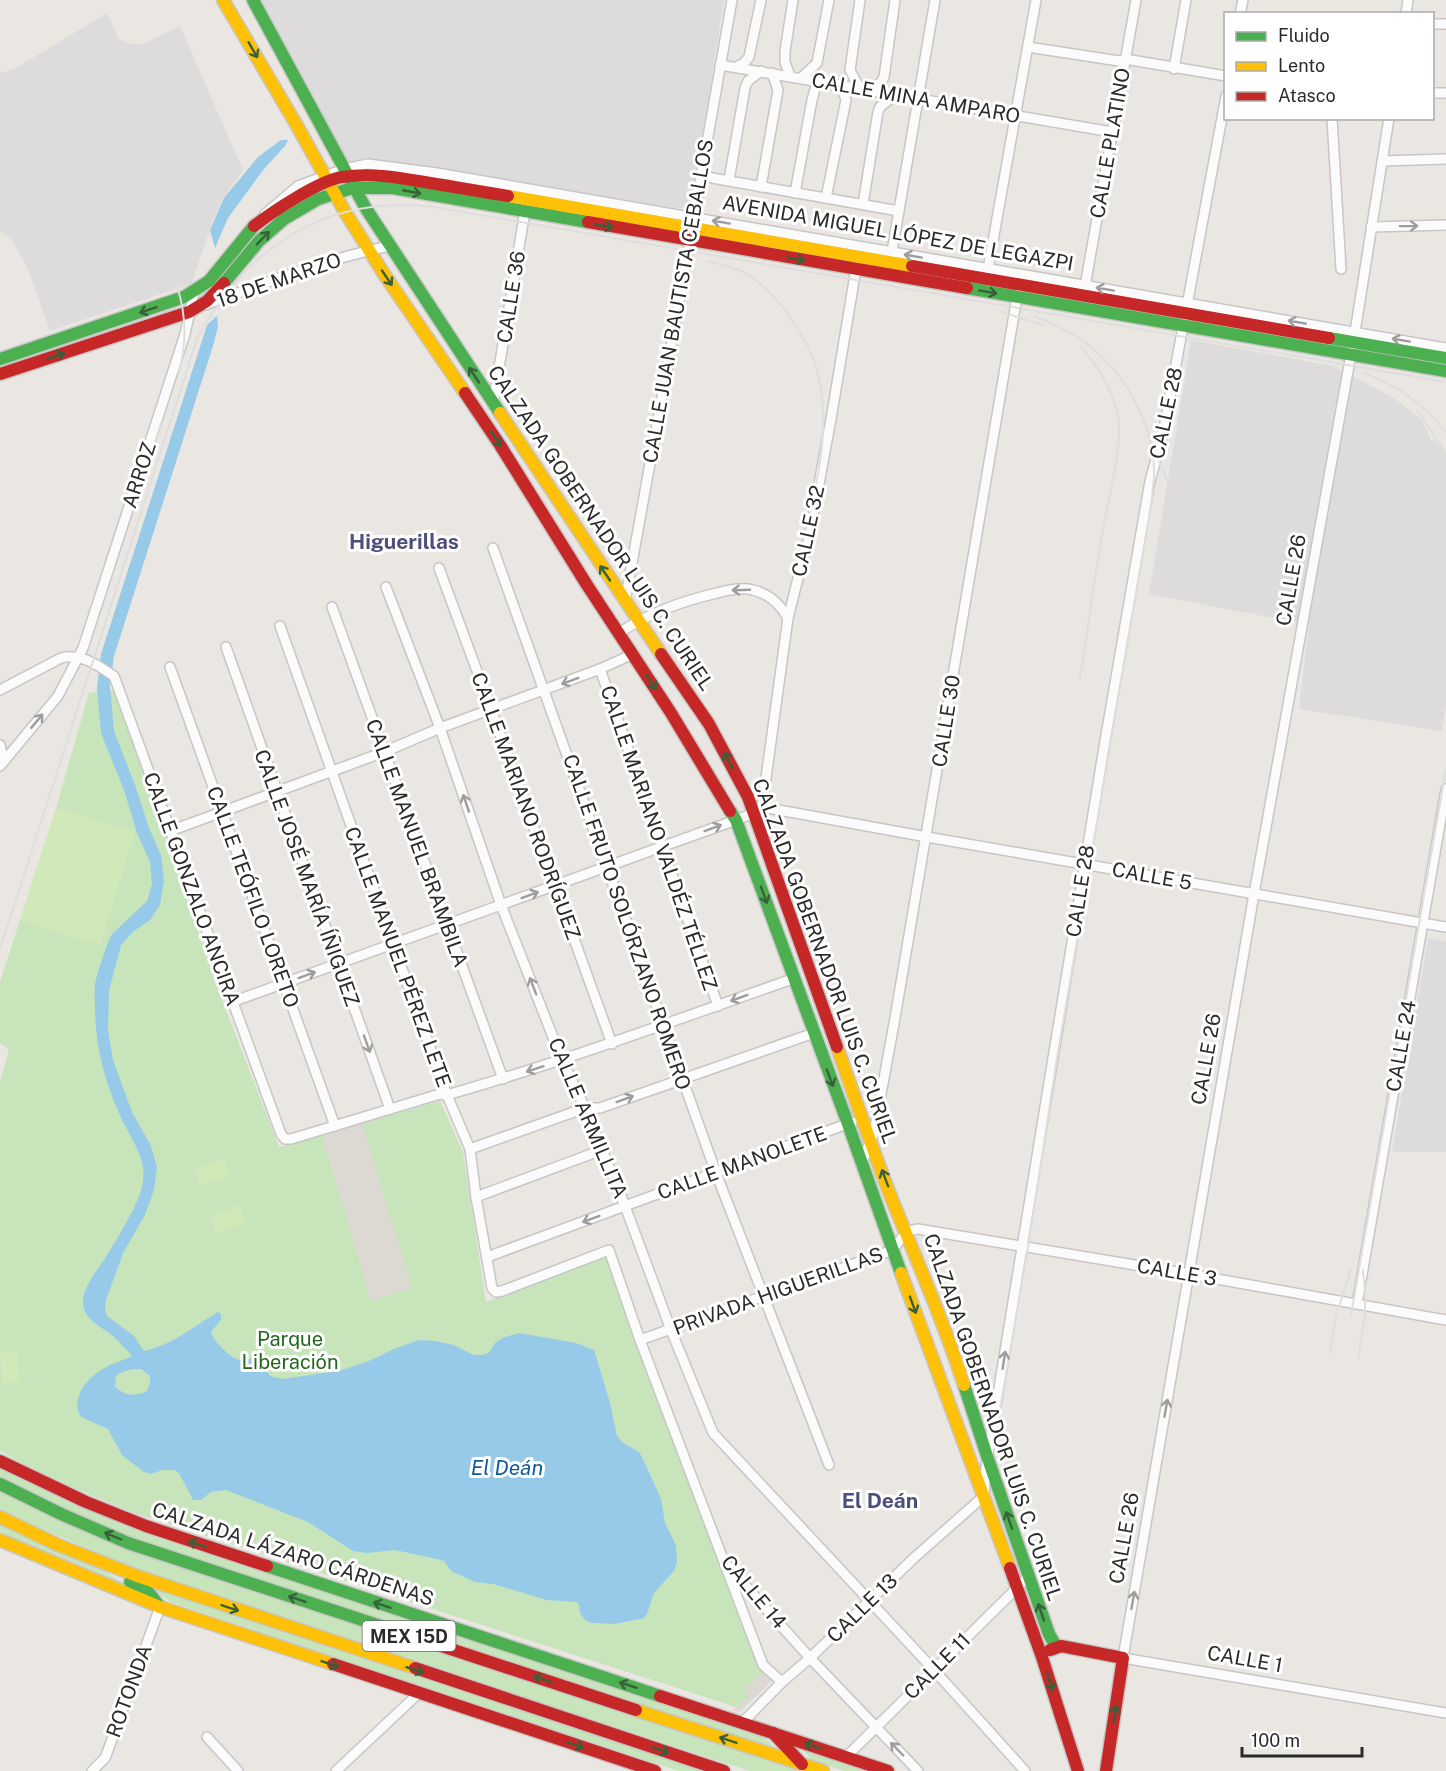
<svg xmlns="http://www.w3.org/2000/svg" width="1446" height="1771" font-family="'Public Sans',sans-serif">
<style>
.industrial{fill:#dedbdd}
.green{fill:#c7e4bb}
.pitch{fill:#d1e8b9}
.plaza{fill:#dcd9d3}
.water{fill:#97cae9;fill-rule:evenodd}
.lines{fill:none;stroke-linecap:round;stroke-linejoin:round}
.street-casing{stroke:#c7c6c6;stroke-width:12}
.fast-casing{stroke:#c7c6c6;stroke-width:15}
.slow-casing{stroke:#c7c6c6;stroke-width:15}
.jam-casing{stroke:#c7c6c6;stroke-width:15}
.street{stroke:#fcfbfb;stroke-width:9}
.fast{stroke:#4caf50;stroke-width:12}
.slow{stroke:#ffc107;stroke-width:12}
.jam{stroke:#c62828;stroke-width:12}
.rail{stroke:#dededf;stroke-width:2}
.oneway{stroke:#38603a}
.oneway2{stroke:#9e9d9d}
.labels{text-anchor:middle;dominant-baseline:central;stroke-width:6;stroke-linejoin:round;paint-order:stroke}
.shield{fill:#fff;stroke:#6b6b6b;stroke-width:1.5}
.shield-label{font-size:18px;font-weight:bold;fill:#2b2b2b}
.street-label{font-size:20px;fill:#2b2b2b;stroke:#fff}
.park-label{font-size:20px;fill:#22671c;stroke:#fff}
.neighbourhood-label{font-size:21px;font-weight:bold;fill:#4c4f7b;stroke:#fff}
.water-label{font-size:21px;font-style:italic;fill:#105a9a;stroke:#fff}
</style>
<rect width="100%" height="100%" fill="#eae7e2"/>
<g class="industrial">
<polygon points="259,0 724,0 691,210 378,163 345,163"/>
<polygon points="107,13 118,38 128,43 141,45 180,26 243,170 224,198 215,215 191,284 50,331 28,269 12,240 0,230 0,73 16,68"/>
<polygon points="1191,340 1333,366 1394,398 1421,419 1431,440 1439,441 1446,452 1446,706 1442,731 1299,709 1309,625 1149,594"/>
<polygon points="1428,938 1446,941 1446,1152 1392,1152"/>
</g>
<g class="green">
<polygon points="114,690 221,997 279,1147 440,1101 463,1152 486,1302 608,1255 764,1675 748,1697 736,1707 132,1512 44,1475 0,1451 0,1082 9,1049 0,1043 0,982 56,808 89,693"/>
<polygon points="0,1466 75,1505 146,1534 755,1731 777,1749 144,1542 73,1512 0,1476"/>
<polygon points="0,1491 808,1771 750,1771 136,1569 0,1511"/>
<polygon points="0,1522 90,1563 141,1593 23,1544 0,1532"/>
<polygon points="148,1585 712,1771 679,1771 170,1602"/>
<polygon points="798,1746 875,1771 844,1771 812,1760"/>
</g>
<g class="pitch">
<polygon points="56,808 135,832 100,945 20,920"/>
<polygon points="225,1159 230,1176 200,1186 194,1169"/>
<polygon points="240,1205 246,1222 215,1233 210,1216"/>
<polygon points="17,1351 20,1382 2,1384 0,1352"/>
</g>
<g class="plaza">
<polygon points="362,1123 412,1288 371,1301 322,1135"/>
<polygon points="763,1671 773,1680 739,1712 733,1710 748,1697 744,1689"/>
</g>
<g class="water">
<polygon points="281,140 288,140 285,146 264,169 228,218 215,248 210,230 224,198 258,157"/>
<path d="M217,316L218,327L213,346L114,656L110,686L114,731L135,785L149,828L161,855L164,880L160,905L150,920L134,931L121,945L109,991L108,1030L113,1060L132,1112L151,1146L157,1167L154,1190L145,1215L123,1253L106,1300L105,1309L107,1316L134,1336L144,1351C176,1343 191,1328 218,1312L221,1314V1320L211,1332C212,1340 230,1357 237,1359C243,1362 250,1358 256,1358L270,1376L282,1379L339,1371L369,1361L394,1349L419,1340L436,1341L453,1345L474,1355H483L490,1352L495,1343L502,1338L519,1333L576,1343L594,1350L610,1403L617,1436L622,1442L639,1452L642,1457L661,1499L665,1523L676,1545L677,1562L674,1571L654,1593L647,1614L644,1618L614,1624L592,1623L585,1620L580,1613L579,1605L577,1602L547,1600L493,1584L475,1582L451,1571L444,1561L437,1559L395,1550L367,1553L353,1551L308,1522L226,1490L211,1492L201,1500H193L179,1473L174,1470H162L151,1474L144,1472L122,1455L108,1429L81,1417C70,1400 86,1379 101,1370C110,1364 122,1361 132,1356C126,1349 120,1343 113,1336C101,1326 85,1321 83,1304C82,1286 99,1269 107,1255C118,1237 141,1201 143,1181C147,1157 128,1135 119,1113C104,1080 95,1044 95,1007C95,1000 94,991 95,984C98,969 104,955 109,940L112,934L147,901L152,884L150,862L137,833L124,790L101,733L97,688L101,654L207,325ZM132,1369H141L150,1376V1383L147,1391C134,1397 126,1396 115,1387L116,1376L120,1373Z"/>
</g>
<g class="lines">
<defs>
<g id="street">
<polyline points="1240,14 1243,0"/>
<polyline points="1406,14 1408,0"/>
<polyline points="1432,24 1446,24"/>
<polyline points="1028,47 1119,61 1125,59 1226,76"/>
<polyline points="720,65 1112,132"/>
<polyline points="736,67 744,63 749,57 761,0"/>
<polyline points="1174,69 1186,0"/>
<polyline points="790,76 785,62 785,51 793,0"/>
<polyline points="801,78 817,63 829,0"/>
<polyline points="860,89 850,70 860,0"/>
<polyline points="871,91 882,81 884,77 895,0"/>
<polyline points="1432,93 1446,93"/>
<polyline points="1332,118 1341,269"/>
<polyline points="1389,118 1355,332 1254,894 1123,1658 1446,1713"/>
<polyline points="1382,161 1446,159"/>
<polyline points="701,176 899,211"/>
<polyline points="729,180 745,88 748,81 761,71"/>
<polyline points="761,187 778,90 772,73"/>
<polyline points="795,193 812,100 817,82"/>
<polyline points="826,198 846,100 841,86"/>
<polyline points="863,204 878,112 880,107 895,95"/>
<polyline points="265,214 298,186 344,169 368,164 437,173 1446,348"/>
<polyline points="693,222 732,0"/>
<polyline points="1371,227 1446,225"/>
<polyline points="891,257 935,0"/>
<polyline points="988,269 1036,0"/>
<polyline points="1085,286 1136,0"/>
<path d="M205,305C266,283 326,259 390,246"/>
<polyline points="493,404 526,205"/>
<polyline points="493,548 716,1173 829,1465"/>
<polyline points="439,568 491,709 612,1044"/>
<polyline points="386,587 440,728 501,905 562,1060 585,1108 625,1206 671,1330 713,1433 934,1670 1025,1771"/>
<polyline points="625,602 691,236"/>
<polyline points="332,607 503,1079"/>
<polyline points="280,626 447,1095 470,1149 476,1197 492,1288 496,1292 502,1291 609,1250 640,1340 763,1665 782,1682"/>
<path d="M619,633C649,613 682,601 717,593C728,590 742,587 753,590C770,594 780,604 788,618"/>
<polyline points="226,647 390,1109"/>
<polyline points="170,667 335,1126"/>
<polyline points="600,669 718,1006"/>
<path d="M0,690L61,658C82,653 97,665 114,676L281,1134L285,1139H291L440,1094L447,1095C565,1061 679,1019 795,978"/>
<polyline points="0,745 4,761"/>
<polyline points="0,766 58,696 83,648 185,334 194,292"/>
<polyline points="762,807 788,618 811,527 831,419 857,263"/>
<polyline points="170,831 384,752 440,728 600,669 633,654"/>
<polyline points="232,1002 736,820 754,813 762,807 927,837 1446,927"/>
<polyline points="470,1149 585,1108 600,1108 814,1033"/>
<polyline points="861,1165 874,1133 895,1018 1018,291"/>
<polyline points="476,1197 602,1150"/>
<polyline points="487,1257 852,1122"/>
<polyline points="1357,1304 1446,789"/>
<path d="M640,1340L893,1250C900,1240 905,1230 918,1229L1189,1274L1446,1320"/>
<polyline points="727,1565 810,1658 918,1771"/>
<polyline points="742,1723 782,1682 810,1658 914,1558 984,1496 986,1467 1105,741 1150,481 1163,434 1226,96"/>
<polyline points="207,1737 238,1771"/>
<polyline points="846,1757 1029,1576"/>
<polyline points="92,1771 105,1758 107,1753 160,1607"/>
<polyline points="336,1771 419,1693"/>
</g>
<g id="fast">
<polyline points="253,0 365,207 500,413"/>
<polyline points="224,283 259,241 284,219 318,199 352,188 393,188 588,222"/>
<polyline points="967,288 1446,371"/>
<polyline points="1329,338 1446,358"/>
<polyline points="0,359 184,297 209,281 254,226"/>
<polyline points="730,811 736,820 848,1124 901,1273"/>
<polyline points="964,1385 988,1459 1049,1634 1056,1646"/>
<polyline points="0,1484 61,1514 128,1543 414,1637"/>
<polyline points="267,1566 660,1696"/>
<polyline points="130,1582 149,1593 160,1607"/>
</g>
<g id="slow">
<polyline points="223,0 296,124 345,212 384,274 465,393"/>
<polyline points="508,196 912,266"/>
<polyline points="500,413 661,654"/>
<path d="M837,1047C855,1098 873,1151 893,1202C918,1263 944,1323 964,1385"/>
<polyline points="901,1273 1010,1568"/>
<polyline points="0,1517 58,1545 137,1576 415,1668"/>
<polyline points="0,1540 160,1607 333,1664"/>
<polyline points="636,1710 823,1771"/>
</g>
<g id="jam">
<polyline points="588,222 967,288"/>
<path d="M254,226C272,212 320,180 342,177C372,172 401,178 430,183C456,187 482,192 508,196"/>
<polyline points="912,266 1329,338"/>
<polyline points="0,374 189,312 207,301 224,283"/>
<polyline points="465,393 500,445 587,585 671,713 730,811"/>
<polyline points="661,654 709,724 748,797 837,1047"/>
<polyline points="0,1461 86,1502 146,1526 267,1566"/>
<polyline points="1010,1568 1042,1657 1078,1771"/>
<polyline points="414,1637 636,1710"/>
<polyline points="1050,1650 1061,1646 1123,1658 1106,1771"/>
<polyline points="333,1664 655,1771"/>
<polyline points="415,1668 724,1771"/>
<polyline points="660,1696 888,1771"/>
<polyline points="773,1733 802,1764"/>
</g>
</defs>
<use href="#street" class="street-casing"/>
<use href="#fast" class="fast-casing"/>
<use href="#slow" class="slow-casing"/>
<use href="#jam" class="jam-casing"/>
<use href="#street" class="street"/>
<use href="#fast" class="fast"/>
<use href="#slow" class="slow"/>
<use href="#jam" class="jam"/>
<g class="rail">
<path d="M62,43L177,286C186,314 187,343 179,372"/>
<path d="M708,261C718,264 730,266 739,270C764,282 783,305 797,328C800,335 806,341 809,348C839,413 815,489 800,555"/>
<polyline points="1002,312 1042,325"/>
<path d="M1364,373C1401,387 1420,402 1446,432"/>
<polyline points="1417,411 1429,427 1446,458"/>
<polyline points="1156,453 1184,524"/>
<polyline points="146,471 161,423"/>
<path d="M1080,679C1088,629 1094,579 1103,529C1109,498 1123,445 1118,415C1112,388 1099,368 1081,347"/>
<path d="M0,949L197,339C247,246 327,194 434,207L1446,382"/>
<polyline points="1351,1315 1446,769"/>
<polyline points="1330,1352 1336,1316 1351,1269"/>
<polyline points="1358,1358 1365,1315 1365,1292 1363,1270"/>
<path d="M997,1427L1028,1248L1057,1058L1151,506C1152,497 1153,487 1154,478C1156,426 1125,371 1083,341C1068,330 1051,323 1034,316"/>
</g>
</g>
<defs><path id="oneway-shaft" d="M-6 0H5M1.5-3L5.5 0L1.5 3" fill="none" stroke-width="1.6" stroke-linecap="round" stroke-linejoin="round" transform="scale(1.5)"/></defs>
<g class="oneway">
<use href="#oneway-shaft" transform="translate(253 50) rotate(60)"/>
<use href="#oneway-shaft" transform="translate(412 192) rotate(11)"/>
<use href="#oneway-shaft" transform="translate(604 226) rotate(10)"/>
<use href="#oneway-shaft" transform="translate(263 238) rotate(-46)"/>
<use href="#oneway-shaft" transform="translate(796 259) rotate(10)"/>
<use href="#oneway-shaft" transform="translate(387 278) rotate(56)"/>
<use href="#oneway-shaft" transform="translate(988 292) rotate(10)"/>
<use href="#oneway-shaft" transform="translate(148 310) rotate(161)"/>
<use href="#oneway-shaft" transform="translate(56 356) rotate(-18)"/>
<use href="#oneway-shaft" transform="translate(474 375) rotate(-124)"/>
<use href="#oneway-shaft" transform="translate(496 439) rotate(56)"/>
<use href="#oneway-shaft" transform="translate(605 573) rotate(-124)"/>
<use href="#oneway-shaft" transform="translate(651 682) rotate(57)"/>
<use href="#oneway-shaft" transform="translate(728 760) rotate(-118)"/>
<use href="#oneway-shaft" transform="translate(764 895) rotate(70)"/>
<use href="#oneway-shaft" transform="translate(830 1078) rotate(69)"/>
<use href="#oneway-shaft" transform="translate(885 1178) rotate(-111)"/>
<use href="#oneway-shaft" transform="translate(913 1305) rotate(70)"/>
<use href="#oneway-shaft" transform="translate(1009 1520) rotate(-109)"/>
<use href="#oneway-shaft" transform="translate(113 1536) rotate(-157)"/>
<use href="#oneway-shaft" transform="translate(197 1544) rotate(-161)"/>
<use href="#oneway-shaft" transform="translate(297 1599) rotate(-162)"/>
<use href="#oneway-shaft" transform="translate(382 1605) rotate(-162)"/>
<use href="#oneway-shaft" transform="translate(230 1608) rotate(18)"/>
<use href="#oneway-shaft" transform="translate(1041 1612) rotate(-109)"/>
<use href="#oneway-shaft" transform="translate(330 1664) rotate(19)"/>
<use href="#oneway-shaft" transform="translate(415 1670) rotate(18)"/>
<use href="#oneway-shaft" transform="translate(542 1679) rotate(-162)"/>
<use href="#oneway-shaft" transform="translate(1050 1682) rotate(72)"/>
<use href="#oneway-shaft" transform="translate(628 1685) rotate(-162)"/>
<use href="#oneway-shaft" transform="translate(1115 1714) rotate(-81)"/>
<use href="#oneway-shaft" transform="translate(728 1740) rotate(-162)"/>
<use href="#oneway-shaft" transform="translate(575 1745) rotate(18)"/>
<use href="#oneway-shaft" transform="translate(813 1746) rotate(-161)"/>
<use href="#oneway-shaft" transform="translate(660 1750) rotate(18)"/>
</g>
<g class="oneway2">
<use href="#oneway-shaft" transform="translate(721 222) rotate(-170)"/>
<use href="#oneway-shaft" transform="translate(1409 226) rotate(-1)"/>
<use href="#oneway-shaft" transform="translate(913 256) rotate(-170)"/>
<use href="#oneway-shaft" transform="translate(1105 289) rotate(-170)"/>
<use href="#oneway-shaft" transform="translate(1297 322) rotate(-170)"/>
<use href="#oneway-shaft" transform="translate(1401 340) rotate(-170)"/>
<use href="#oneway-shaft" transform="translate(741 590) rotate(178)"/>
<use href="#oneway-shaft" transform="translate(570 681) rotate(160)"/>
<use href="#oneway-shaft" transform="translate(37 721) rotate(-50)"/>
<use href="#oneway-shaft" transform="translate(466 803) rotate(-109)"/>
<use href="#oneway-shaft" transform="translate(713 828) rotate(-20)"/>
<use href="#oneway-shaft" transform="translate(530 895) rotate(-20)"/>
<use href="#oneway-shaft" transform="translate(307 975) rotate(-20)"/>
<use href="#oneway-shaft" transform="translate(533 986) rotate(-111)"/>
<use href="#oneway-shaft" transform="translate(739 998) rotate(160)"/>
<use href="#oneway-shaft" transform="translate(367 1044) rotate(70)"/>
<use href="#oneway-shaft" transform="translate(535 1069) rotate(162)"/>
<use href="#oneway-shaft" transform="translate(625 1099) rotate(-20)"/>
<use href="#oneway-shaft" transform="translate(591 1219) rotate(160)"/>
<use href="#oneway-shaft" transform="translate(1004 1360) rotate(-81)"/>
<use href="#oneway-shaft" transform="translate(1166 1408) rotate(-80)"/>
<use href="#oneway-shaft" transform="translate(1133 1600) rotate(-80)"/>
<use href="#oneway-shaft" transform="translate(897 1749) rotate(-134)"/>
</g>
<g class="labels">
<rect class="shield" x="362.5" y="1621" width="93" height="30" rx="4.5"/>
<g class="shield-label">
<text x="409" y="1636">MEX 15D</text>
</g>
<g class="street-label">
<text transform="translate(916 98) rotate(10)">CALLE MINA AMPARO</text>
<text transform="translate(1110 143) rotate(-80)">CALLE PLATINO</text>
<text transform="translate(898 233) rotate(10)">AVENIDA MIGUEL LÓPEZ DE LEGAZPI</text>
<text transform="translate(279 280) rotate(-19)">18 DE MARZO</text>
<text transform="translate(511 297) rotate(-81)">CALLE 36</text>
<text transform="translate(678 301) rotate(-80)">CALLE JUAN BAUTISTA CEBALLOS</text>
<text transform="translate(1166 413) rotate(-78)">CALLE 28</text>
<text transform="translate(139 475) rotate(-72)">ARROZ</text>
<text transform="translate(601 528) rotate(56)">CALZADA GOBERNADOR LUIS C. CURIEL</text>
<text transform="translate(808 531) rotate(-78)">CALLE 32</text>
<text transform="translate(1291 580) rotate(-80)">CALLE 26</text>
<text transform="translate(946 721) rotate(-81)">CALLE 30</text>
<text transform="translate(526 806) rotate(70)">CALLE MARIANO RODRÍGUEZ</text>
<text transform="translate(659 838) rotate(71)">CALLE MARIANO VALDÉZ TÉLLEZ</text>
<text transform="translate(417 843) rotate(70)">CALLE MANUEL BRAMBILA</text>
<text transform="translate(1152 876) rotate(10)">CALLE 5</text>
<text transform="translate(307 878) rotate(70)">CALLE JOSÉ MARÍA ÍÑIGUEZ</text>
<text transform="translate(192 889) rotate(70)">CALLE GONZALO ANCIRA</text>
<text transform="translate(1080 891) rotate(-81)">CALLE 28</text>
<text transform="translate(253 897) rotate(70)">CALLE TEÓFILO LORETO</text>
<text transform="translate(627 922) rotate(71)">CALLE FRUTO SOLÓRZANO ROMERO</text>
<text transform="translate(398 957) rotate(70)">CALLE MANUEL PÉREZ LETE</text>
<text transform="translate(825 961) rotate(70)">CALZADA GOBERNADOR LUIS C. CURIEL</text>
<text transform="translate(1401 1046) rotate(-80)">CALLE 24</text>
<text transform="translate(1206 1059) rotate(-80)">CALLE 26</text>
<text transform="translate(588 1118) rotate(67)">CALLE ARMILLITA</text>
<text transform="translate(742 1163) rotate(-20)">CALLE MANOLETE</text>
<text transform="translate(1177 1272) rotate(10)">CALLE 3</text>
<text transform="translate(778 1291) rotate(-20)">PRIVADA HIGUERILLAS</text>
<text transform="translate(993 1417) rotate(71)">CALZADA GOBERNADOR LUIS C. CURIEL</text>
<text transform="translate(1124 1538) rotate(-80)">CALLE 26</text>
<text transform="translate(293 1554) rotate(18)">CALZADA LÁZARO CÁRDENAS</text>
<text transform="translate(754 1592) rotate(50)">CALLE 14</text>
<text transform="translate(862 1608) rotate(-44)">CALLE 13</text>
<text transform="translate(1245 1659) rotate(10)">CALLE 1</text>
<text transform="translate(937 1666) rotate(-45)">CALLE 11</text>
<text transform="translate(129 1691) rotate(-70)">ROTONDA</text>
</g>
<g class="park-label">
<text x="290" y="1339">Parque<tspan x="290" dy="23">Liberación</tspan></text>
</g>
<g class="neighbourhood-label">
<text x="404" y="541">Higuerillas</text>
<text x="880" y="1500">El Deán</text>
</g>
<g class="water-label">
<text x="507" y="1467">El Deán</text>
</g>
</g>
<rect x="1224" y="12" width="210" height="108" fill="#ffffff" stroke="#aaaaaa" stroke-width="1.5"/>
<rect x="1236" y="32" width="30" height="9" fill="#4caf50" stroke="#aaaaaa" stroke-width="1.5"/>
<text x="1278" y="42" font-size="18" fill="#2b2b2b">Fluido</text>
<rect x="1236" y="62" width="30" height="9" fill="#ffc107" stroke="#aaaaaa" stroke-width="1.5"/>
<text x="1278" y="72" font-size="18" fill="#2b2b2b">Lento</text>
<rect x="1236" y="92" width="30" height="9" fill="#c62828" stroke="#aaaaaa" stroke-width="1.5"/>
<text x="1278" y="102" font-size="18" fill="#2b2b2b">Atasco</text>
<path d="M1242 1747v9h120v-9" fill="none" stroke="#2b2b2b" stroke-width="3"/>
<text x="1251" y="1747" font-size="18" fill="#2b2b2b" stroke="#ffffff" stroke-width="4.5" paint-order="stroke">100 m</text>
</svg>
